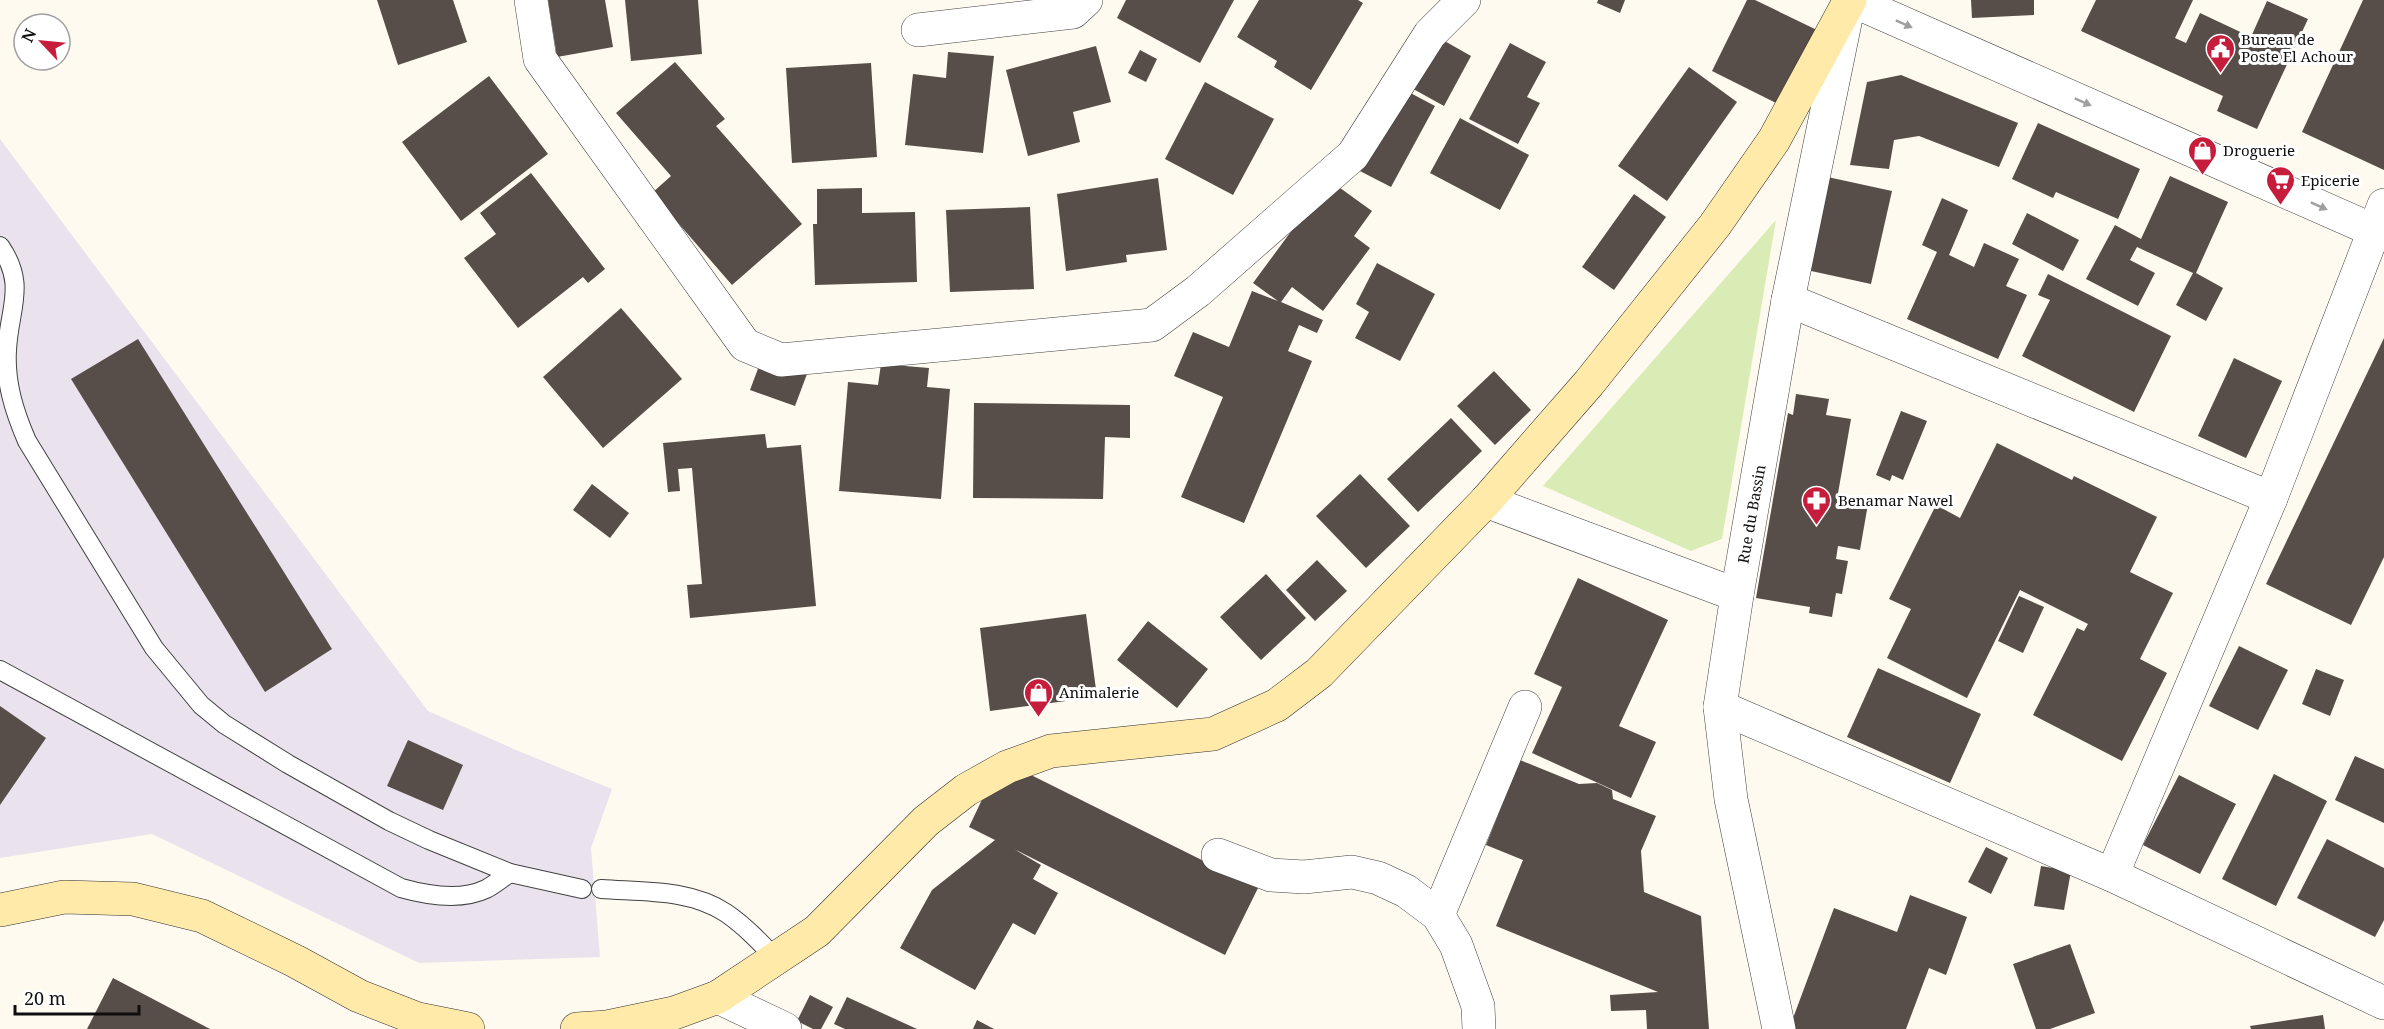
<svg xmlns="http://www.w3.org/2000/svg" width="2384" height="1029" font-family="'Noto Serif',serif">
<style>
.industrial{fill:#eae2ed}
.green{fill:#d9ecb6}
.building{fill:#574d49}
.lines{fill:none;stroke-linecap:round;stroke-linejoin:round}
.service-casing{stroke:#414141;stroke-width:20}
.minor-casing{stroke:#414141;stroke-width:34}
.tertiary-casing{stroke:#414141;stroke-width:34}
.secondary-casing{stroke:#303030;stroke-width:34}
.service{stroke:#fff;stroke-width:18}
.minor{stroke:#fff;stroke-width:33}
.tertiary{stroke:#fff;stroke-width:33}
.secondary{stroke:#ffeaaa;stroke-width:33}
.oneway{fill:#9f9f9f}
.labels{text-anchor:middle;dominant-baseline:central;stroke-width:6;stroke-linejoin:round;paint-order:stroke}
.poi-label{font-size:15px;fill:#0e0e0e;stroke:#fff;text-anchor:start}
.street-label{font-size:15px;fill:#0e0e0e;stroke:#fff}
</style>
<rect width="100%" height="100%" fill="#fffaef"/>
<polygon class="industrial" points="0,139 428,711 516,750 612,789 591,848 600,957 419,963 152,834 0,858"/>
<polygon class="green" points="1776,220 1722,539 1691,551 1543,486"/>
<g class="building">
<polygon points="377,0 453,0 467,42 398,65"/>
<polygon points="548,0 605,0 613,47 557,57"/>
<polygon points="625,0 698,0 702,54 631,61"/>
<polygon points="1126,0 1234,0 1200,63 1117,18"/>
<polygon points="1259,0 1358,0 1363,3 1311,90 1274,67 1277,61 1237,37"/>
<polygon points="1598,0 1625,0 1620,13 1597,3"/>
<polygon points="1747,0 1755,0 1819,31 1782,106 1712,71"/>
<polygon points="1971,0 2034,0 2034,15 1972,18"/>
<polygon points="2096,0 2193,0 2175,38 2186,43 2200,13 2251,37 2267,1 2308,19 2257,129 2217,111 2223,96 2081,31"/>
<polygon points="2363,0 2384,0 2384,170 2302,132"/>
<polygon points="1434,35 1471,56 1444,106 1406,85"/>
<polygon points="1510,43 1546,62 1527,97 1540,103 1518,144 1469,119"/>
<polygon points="1096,46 1111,102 1073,112 1080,142 1028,156 1006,70"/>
<polygon points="1140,50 1157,59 1146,82 1128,73"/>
<polygon points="948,52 994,56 983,153 905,145 913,74 946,78"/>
<polygon points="675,62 725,119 716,126 802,224 732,285 652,193 671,176 616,113"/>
<polygon points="871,63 877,157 792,163 786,68"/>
<polygon points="1689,67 1737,102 1667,201 1618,166"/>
<polygon points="1901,75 2018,123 1999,167 1919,136 1894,140 1889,169 1850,165 1867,82"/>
<polygon points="489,76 548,154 461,221 402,142"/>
<polygon points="1205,82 1274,119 1233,195 1165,159"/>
<polygon points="1401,88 1435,106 1391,187 1356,169"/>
<polygon points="1460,118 1529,155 1500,210 1430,173"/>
<polygon points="2038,123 2140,169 2118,219 2056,192 2053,198 2012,179"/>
<polygon points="531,173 605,269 588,283 583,277 518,328 464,258 496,234 480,213"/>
<polygon points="1823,176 1892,191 1871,284 1802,269"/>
<polygon points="2170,176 2228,202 2196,273 2223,288 2206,321 2176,305 2193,273 2137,247 2130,260 2155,273 2138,306 2086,279 2115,225 2141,239"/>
<polygon points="1158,178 1167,250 1126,255 1127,262 1066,271 1057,194"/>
<polygon points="1329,180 1372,211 1354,236 1370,248 1323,311 1292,287 1281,302 1323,320 1317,333 1299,325 1288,351 1312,361 1244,523 1181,497 1223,397 1174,376 1193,332 1229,347 1252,291 1278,301 1253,283"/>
<polygon points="862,188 862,213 915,212 917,282 815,285 813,224 817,224 817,189"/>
<polygon points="1634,194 1666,217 1614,290 1582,267"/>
<polygon points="1942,198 1968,210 1949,255 1974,267 1984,243 2019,259 2006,286 2027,295 1998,359 1907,319 1937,252 1922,245"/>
<polygon points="1030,207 1034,289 950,292 946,210"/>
<polygon points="2027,213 2079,240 2063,271 2012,244"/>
<polygon points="1377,263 1435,294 1400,361 1355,338 1369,312 1356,304"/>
<polygon points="2048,274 2171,336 2134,412 2022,356 2050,300 2038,295"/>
<polygon points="621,308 682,379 603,448 543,377"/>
<polygon points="2384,338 2384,557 2351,625 2266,584"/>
<polygon points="138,339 332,649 265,692 71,379"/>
<polygon points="762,358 807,374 795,406 750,390"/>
<polygon points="2234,358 2282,381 2246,458 2198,436"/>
<polygon points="881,364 929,368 927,387 950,389 941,499 839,491 848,382 878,385"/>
<polygon points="1494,371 1531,410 1495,445 1457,406"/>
<polygon points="1796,394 1829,399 1826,415 1851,419 1837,499 1868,504 1860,550 1838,546 1836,559 1848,561 1842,594 1836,593 1832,617 1809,613 1810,607 1756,598 1788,413 1793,415"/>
<polygon points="974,403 1130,405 1130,438 1105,437 1103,499 973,498"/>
<polygon points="1901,411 1927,421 1903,480 1892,475 1890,481 1876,475"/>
<polygon points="1451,418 1482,451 1418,512 1387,479"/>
<polygon points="765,434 767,448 801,445 816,606 690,618 687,585 702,584 692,468 678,469 680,491 668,492 663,443"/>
<polygon points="1997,443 2072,480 2074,476 2157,517 2130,572 2173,593 2140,659 2167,673 2122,761 2033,715 2077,628 2084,631 2088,624 2020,590 1967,698 1887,658 1911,609 1889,599 1936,505 1960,518"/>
<polygon points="1360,474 1410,526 1366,568 1316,516"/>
<polygon points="592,484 629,513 610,538 573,510"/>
<polygon points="1317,560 1347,591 1315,621 1286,590"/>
<polygon points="1266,574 1306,618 1261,660 1220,617"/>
<polygon points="1578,578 1668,620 1619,726 1656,742 1631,798 1532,753 1562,687 1534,674"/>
<polygon points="2019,596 2044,607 2023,653 1998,641"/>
<polygon points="1086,614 1097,697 990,711 980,628"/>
<polygon points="1148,621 1208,669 1177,708 1117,660"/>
<polygon points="2239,646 2288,670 2258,730 2209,706"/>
<polygon points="1878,668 1981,714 1950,783 1847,737"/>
<polygon points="2316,669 2344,680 2330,716 2302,704"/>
<polygon points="0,706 46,738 0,805"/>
<polygon points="408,740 463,765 443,810 387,786"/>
<polygon points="2355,756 2384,769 2384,823 2335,800"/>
<polygon points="1520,760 1579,784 1597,783 1612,790 1613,799 1656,816 1641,851 1644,892 1701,916 1709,1029 1647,1029 1646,1010 1611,1011 1610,995 1658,992 1496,926 1523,860 1486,845"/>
<polygon points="1027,773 1258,888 1225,955 1014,849 1041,865 1033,879 1058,893 1035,935 1013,923 975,990 900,948 932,890 995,840 969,827 988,787"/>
<polygon points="2274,774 2327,801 2276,906 2222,879"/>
<polygon points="2179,775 2236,804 2200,874 2143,845"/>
<polygon points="2327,839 2384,868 2384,920 2375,937 2297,898"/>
<polygon points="1986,847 2008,858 1991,894 1968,882"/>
<polygon points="2041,866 2071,871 2064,910 2034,906"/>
<polygon points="1910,895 1967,917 1946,975 1929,968 1906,1029 1789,1029 1834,908 1897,932"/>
<polygon points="2070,944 2095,1013 2050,1029 2036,1029 2013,964"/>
<polygon points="113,978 210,1029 87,1029"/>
<polygon points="810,995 833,1007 821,1029 813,1029 797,1021"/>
<polygon points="847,997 917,1029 845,1029 834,1024"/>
<polygon points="2323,1015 2325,1029 2251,1029 2250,1026"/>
<polygon points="977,1020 994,1029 973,1029"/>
</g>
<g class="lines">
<defs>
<g id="service">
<path d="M0,246C27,285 9,308 7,350C5,382 14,411 27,441L154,648L201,705L224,724L288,764L389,821L429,840L510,873L582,889"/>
<path d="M0,670L401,888C426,895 461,901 486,889C494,885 502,878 510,873"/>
<path d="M601,889C643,892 690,889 726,913C745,926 761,943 777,960"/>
</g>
<g id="minor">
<polyline points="531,0 540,59 745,345 781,360 1152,325 1198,291 1353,155 1430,34 1464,0"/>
<polyline points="1851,0 2384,235"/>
<polyline points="918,30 1073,12 1086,0"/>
<polyline points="1788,300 2271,498"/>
<polyline points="1486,501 1737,595"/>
<polyline points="1720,707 2112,875 2384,1003"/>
<polyline points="1218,855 1271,875 1304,877 1352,872 1378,878 1406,891 1438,915 1456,945 1478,1006 1479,1029"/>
<polyline points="2112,875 2271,498 2384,205"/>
<polyline points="1438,915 1525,707"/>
<polyline points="718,997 785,1029"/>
</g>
<polyline id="tertiary" points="1779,1029 1731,799 1720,707 1737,595 1788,300 1847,13"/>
<g id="secondary">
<polyline points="0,910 64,897 133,899 202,916 295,961 359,996 418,1019 468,1029"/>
<polyline points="577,1029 607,1027 674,1013 718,997 817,931 926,821 966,790 1007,767 1051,751 1213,734 1277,705 1319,673 1486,501 1589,383 1715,225 1774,140 1850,0"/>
</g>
</defs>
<use href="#service" class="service-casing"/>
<use href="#minor" class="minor-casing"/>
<use href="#tertiary" class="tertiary-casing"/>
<use href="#secondary" class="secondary-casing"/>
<use href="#service" class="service"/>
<use href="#minor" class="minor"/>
<use href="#tertiary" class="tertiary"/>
<use href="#secondary" class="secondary"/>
</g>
<defs><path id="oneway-solid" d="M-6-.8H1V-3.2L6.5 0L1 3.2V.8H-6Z" transform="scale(1.5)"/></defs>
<g class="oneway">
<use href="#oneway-solid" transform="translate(1904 24) rotate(24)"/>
<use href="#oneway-solid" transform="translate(2083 102) rotate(24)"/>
<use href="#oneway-solid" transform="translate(2319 206) rotate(24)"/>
</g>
<defs>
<symbol id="civic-pin" viewBox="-11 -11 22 30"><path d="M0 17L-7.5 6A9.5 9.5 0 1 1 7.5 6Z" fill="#c71d3c" stroke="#fff"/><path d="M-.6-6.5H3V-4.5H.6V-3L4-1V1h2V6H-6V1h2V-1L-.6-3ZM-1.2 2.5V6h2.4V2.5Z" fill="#fff"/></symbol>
<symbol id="shop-pin" viewBox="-11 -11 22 30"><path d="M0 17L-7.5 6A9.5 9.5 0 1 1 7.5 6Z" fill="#c71d3c" stroke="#fff"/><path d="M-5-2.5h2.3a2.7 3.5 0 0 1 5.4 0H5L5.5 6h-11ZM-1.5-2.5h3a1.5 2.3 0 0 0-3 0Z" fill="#fff"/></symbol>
<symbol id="supermarket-pin" viewBox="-11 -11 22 30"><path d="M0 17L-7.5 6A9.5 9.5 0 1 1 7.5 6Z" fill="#c71d3c" stroke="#fff"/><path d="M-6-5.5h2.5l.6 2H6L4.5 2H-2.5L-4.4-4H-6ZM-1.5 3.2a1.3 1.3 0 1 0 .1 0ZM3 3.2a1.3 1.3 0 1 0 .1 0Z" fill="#fff"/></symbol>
<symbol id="pharmacy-pin" viewBox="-11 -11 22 30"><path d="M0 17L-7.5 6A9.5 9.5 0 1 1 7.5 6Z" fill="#c71d3c" stroke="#fff"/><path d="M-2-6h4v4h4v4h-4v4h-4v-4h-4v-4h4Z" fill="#fff"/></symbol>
</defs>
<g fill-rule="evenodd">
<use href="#civic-pin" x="2204" y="32" width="33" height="45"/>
<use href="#shop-pin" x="2186" y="134" width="33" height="45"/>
<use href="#supermarket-pin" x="2264" y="164" width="33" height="45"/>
<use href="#pharmacy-pin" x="1800" y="484" width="33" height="45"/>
<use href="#shop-pin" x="1022" y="676" width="33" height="45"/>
</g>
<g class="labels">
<g class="poi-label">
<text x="2241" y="39">Bureau de<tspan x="2241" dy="17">Poste El Achour</tspan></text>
<text x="2223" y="150">Droguerie</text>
<text x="2301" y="180">Epicerie</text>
<text x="1838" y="500">Benamar Nawel</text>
<text x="1059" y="692">Animalerie</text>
</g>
<g class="street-label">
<text transform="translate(1751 514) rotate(-80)">Rue du Bassin</text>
</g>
</g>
<g transform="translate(42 42) rotate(296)"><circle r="28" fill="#ffffff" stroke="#9f9f9f" stroke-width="1.5"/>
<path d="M0-4.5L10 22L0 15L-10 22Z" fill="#c71d3c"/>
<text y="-9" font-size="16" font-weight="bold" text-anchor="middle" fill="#0e0e0e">N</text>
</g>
<path d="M15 1005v9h124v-9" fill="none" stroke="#0e0e0e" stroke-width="3"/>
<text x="24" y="1005" font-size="18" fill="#0e0e0e" stroke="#ffffff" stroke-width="4.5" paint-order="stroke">20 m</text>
</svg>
